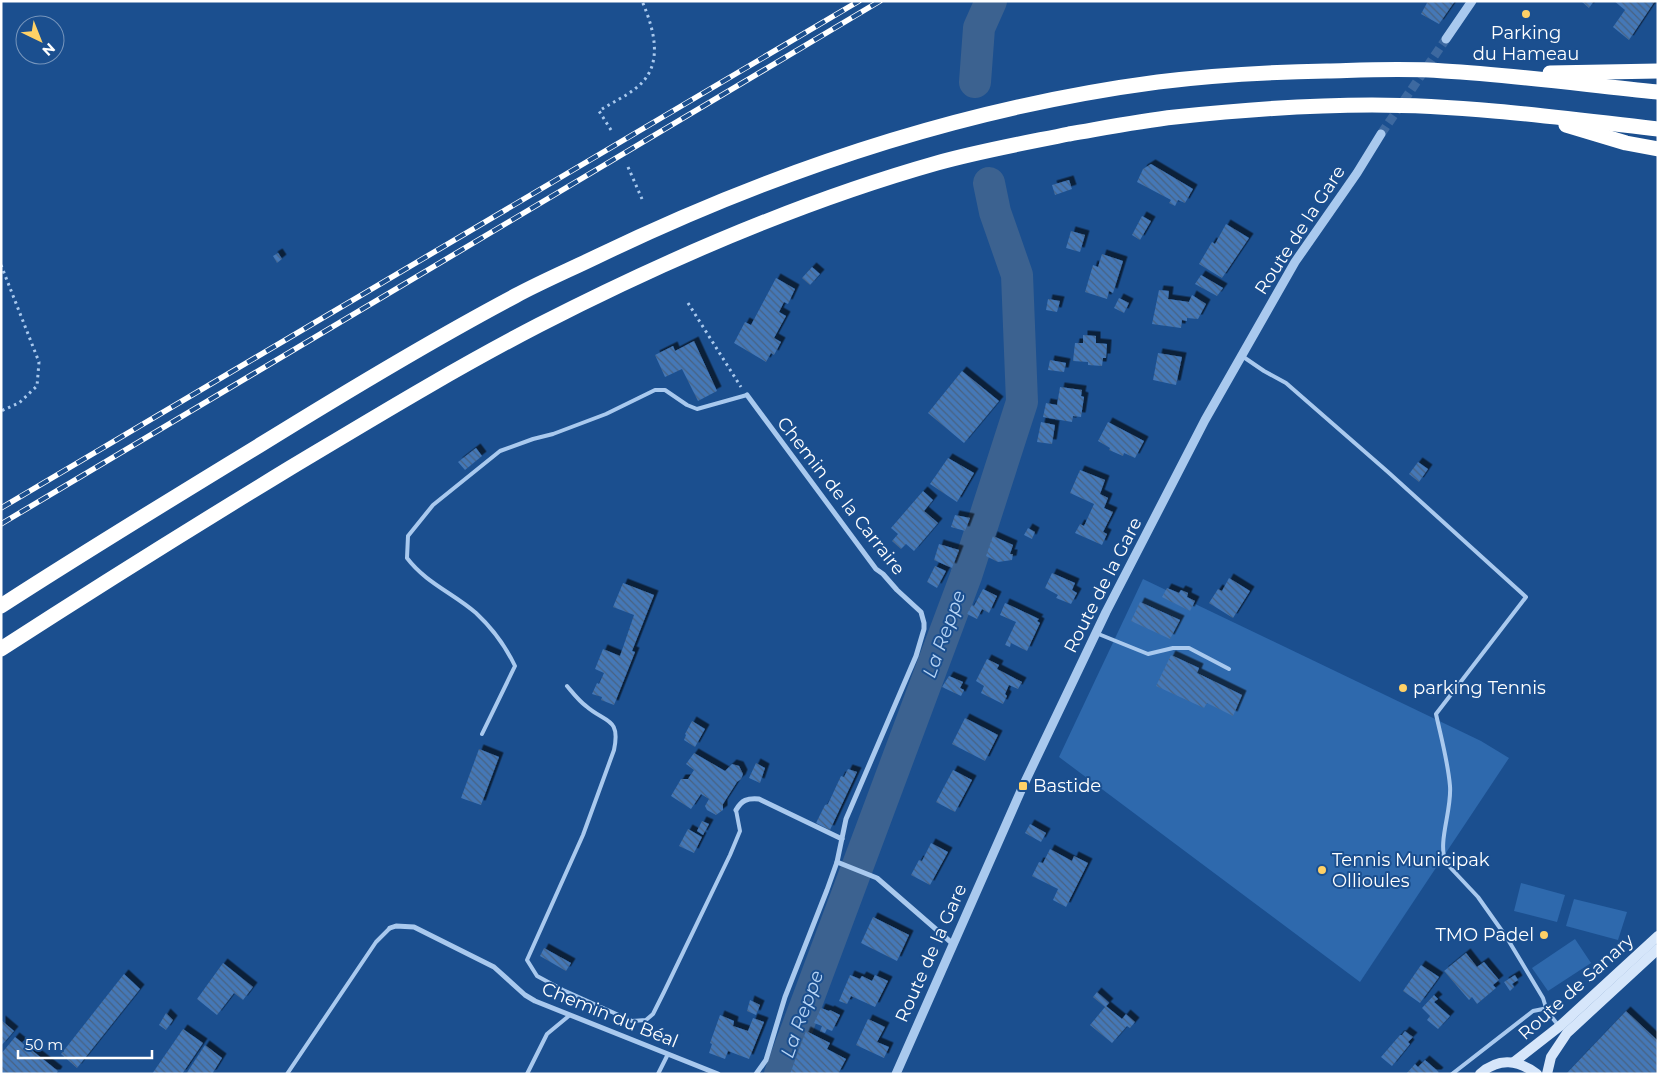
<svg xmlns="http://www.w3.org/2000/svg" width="1659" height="1075" font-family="Montserrat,sans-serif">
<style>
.garden{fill:#2e69ad}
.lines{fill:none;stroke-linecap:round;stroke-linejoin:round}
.river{stroke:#3c6290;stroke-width:32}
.building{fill:url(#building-back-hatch);filter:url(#shadow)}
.tertiary-tunnel{stroke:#3d69a0;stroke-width:9;stroke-dasharray:9 4.5;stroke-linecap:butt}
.path{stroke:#a9c9ee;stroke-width:3;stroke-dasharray:2.5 4;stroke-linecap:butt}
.service{stroke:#a9c9ee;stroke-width:4}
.minor{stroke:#a9c9ee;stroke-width:5}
.tertiary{stroke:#a9c9ee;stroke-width:9}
.secondary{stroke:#d6e6fa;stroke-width:10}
.motorway{stroke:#fff;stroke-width:15}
.rail-casing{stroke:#fff;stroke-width:5.5}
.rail{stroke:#1b4f8f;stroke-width:4;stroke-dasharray:11;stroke-linecap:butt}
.poi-dot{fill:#ffd166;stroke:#1b4f8f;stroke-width:2}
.labels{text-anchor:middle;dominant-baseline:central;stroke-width:4;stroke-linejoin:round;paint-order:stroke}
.poi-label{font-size:18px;fill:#fff;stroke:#1b4f8f;text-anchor:start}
.street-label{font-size:18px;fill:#fff;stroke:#1b4f8f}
.water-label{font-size:19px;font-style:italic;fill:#b5d3f5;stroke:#1b4f8f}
</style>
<defs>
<pattern id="building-back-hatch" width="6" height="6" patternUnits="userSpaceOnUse" patternTransform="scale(1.25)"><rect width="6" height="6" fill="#4478b7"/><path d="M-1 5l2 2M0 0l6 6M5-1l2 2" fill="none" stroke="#486282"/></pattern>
<filter id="shadow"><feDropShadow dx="4.5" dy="-4.5" stdDeviation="0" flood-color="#0009"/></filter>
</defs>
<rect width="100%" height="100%" fill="#1b4f8f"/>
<g class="garden">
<polygon points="1143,579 1481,741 1509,758 1360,982 1059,757"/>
<polygon points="1521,883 1565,895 1557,922 1514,911"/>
<polygon points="1574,899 1627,912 1618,940 1566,926"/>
<polygon points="1575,939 1591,963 1548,991 1532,968"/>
</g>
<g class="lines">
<g class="river">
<polyline points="975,82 979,28 991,1"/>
<polyline points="780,1074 966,576 1022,402 1017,275 995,212 989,183"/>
</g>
</g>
<g class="building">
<polygon points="1428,1 1455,1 1439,24 1421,14"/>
<polygon points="1581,1 1594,1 1589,8"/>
<polygon points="1614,1 1655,1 1629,40 1613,27 1625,10"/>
<polygon points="1151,164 1193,189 1185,203 1178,200 1175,206 1169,203 1171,200 1137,182 1143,169"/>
<polygon points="1069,180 1072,189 1055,195 1052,185"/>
<polygon points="1142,216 1151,221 1140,240 1132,235"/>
<polygon points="1226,224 1249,238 1222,278 1199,264 1212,242 1215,244"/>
<polygon points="1071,231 1085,235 1080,252 1066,248"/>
<polygon points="278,253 282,259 277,263 273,256"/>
<polygon points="1102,254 1123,261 1113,293 1109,291 1107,299 1085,292 1093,265 1098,267"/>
<polygon points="812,267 820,274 810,285 802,278"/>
<polygon points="1201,275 1223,288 1217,296 1195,284"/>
<polygon points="776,278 795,289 788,304 784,302 779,312 786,316 774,338 781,342 774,355 771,353 766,362 734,343 745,322 751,325"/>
<polygon points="1159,290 1169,291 1168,299 1189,302 1192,295 1206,304 1198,319 1187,318 1187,321 1182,320 1181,328 1152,324"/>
<polygon points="1119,298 1129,303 1124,313 1114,308"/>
<polygon points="1048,299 1060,301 1057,312 1046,310"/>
<polygon points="1083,335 1096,336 1096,343 1107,344 1106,358 1103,358 1102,366 1088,365 1088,362 1073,361 1075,343 1083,343"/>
<polygon points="694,341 717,391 698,401 682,369 665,377 655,355 673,346 675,351"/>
<polygon points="1158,353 1182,357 1176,385 1153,380"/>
<polygon points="1050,360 1066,363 1064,372 1048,370"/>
<polygon points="962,371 999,401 964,443 928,413"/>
<polygon points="1060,387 1082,390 1081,396 1084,397 1081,417 1073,416 1072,422 1043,417 1046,403 1057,405"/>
<polygon points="1041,422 1055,425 1052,444 1037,442"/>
<polygon points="1108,422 1144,441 1135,458 1124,453 1123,456 1109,450 1110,448 1098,441"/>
<polygon points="476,448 482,456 465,470 458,462"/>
<polygon points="948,458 974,473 957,502 930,484"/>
<polygon points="1418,462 1428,469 1419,482 1409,474"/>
<polygon points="1080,470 1105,480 1100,494 1108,498 1104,508 1113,512 1103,532 1107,534 1102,545 1075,533 1080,524 1084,526 1094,504 1070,493"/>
<polygon points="923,491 933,500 924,511 938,523 914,551 906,544 901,549 892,541 898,534 891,528"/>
<polygon points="955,515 970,518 965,531 951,527"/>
<polygon points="1028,528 1035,532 1032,539 1024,535"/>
<polygon points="993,536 1013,545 1010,554 1013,554 1012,560 998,562 986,556"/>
<polygon points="939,544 959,550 952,568 934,560"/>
<polygon points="935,566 946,571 937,588 927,582"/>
<polygon points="1052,573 1075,583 1072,590 1077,593 1071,604 1056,598 1058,595 1045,588"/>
<polygon points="1229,578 1250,591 1233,618 1209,603 1218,589 1222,591"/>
<polygon points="623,583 654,595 632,651 635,652 614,705 601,700 602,697 592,694 597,683 599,684 604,673 595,669 603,649 620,656 634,615 613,607"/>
<polygon points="1167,588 1179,593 1181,590 1188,593 1187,597 1195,601 1190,611 1162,597"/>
<polygon points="983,589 997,596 989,613 982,609 977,619 967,614 972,605 974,606"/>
<polygon points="1140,602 1180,620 1170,639 1131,621"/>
<polygon points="1005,603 1039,619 1037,621 1040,623 1027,651 1011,643 1010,647 1005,645 1016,622 1000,615"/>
<polygon points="1171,655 1199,668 1197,673 1242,695 1233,716 1207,703 1204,708 1156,686"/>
<polygon points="987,659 999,665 997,669 1022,682 1018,689 1009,685 1005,694 1007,696 1003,704 981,693 984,686 976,681"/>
<polygon points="949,676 963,682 960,688 964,690 961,696 942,687"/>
<polygon points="965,718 998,735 985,761 952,744"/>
<polygon points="692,721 705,729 695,747 684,740 686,735 685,734"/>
<polygon points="479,749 499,757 481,805 461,798"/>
<polygon points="694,753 725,771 732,764 739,766 743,774 741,779 737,782 723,804 723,810 716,815 707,810 705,806 709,799 701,794 691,809 671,796 681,779 688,779 694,770 686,764"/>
<polygon points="756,763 765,768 760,783 749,778"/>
<polygon points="848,769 857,772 830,830 816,823 825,805 828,804 841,776 844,777"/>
<polygon points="953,770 972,780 955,812 936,802"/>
<polygon points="702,821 709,824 703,835 697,831"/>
<polygon points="1030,824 1046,833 1041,842 1025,833"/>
<polygon points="688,829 702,837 694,853 679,846"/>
<polygon points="931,843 948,852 930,885 911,875 919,860 922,861"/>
<polygon points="1050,849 1072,861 1074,856 1088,863 1066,907 1053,900 1058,889 1032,876 1039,862 1043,863"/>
<polygon points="873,917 909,935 897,961 861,943"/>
<polygon points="544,948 571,963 566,971 540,956"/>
<polygon points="1466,953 1477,967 1484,962 1499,980 1493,985 1496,988 1477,1004 1472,997 1469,1000 1444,971"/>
<polygon points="223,963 253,987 243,1000 234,993 217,1015 197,999"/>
<polygon points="1421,965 1439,977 1420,1003 1403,991"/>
<polygon points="124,974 140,989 77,1068 61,1054"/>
<polygon points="850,975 860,979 862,976 872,981 875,975 888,981 875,1007 851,996 847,1004 839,1001"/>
<polygon points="1515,975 1518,980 1512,984 1514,987 1510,991 1504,982"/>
<polygon points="1097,992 1109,1003 1106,1006 1122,1019 1126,1014 1135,1022 1130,1028 1127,1026 1112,1043 1090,1025 1105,1007 1093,997"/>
<polygon points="1434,995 1438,999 1434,1002 1450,1016 1438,1029 1427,1020 1430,1016 1422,1008"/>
<polygon points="750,1000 760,1005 756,1015 747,1011"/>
<polygon points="821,1008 829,1011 830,1010 840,1015 832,1031 827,1029 825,1033 820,1031 822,1026 814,1023"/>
<polygon points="1626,1011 1658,1041 1658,1074 1566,1074"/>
<polygon points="166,1013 173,1020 166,1030 159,1025"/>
<polygon points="720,1015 734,1021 733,1026 748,1031 753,1018 764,1022 749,1059 728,1051 725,1059 709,1053 712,1044 710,1043"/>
<polygon points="868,1019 885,1027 877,1042 889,1047 884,1058 856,1045"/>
<polygon points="1,1020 14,1031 1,1046"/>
<polygon points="183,1029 203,1043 182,1074 152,1074"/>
<polygon points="806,1031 830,1043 827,1049 846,1059 838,1074 790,1074"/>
<polygon points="1405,1031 1413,1037 1408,1042 1410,1044 1392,1066 1381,1057 1400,1035 1402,1035"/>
<polygon points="15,1037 58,1071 56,1074 1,1074 1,1054"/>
<polygon points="205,1045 222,1058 212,1074 186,1074"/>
<polygon points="1425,1060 1439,1072 1437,1074 1406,1074 1415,1064 1418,1067"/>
</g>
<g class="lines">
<polyline class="tertiary-tunnel" points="1381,134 1446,39"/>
<g class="path">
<path d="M611,130L599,111C611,103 625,97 636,88C665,66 654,29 642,1"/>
<polyline points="628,167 642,199"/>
<polyline points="1,265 39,362 37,386 19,403 1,411"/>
<polyline points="688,303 741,387"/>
</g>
<g class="service">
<path d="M1242,356L1264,371L1286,383L1388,472L1526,597L1436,714C1441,737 1448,762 1450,786C1452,811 1437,842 1446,863L1478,897L1507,938L1543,998L1547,1011"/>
<polyline points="1096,633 1148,654 1173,648 1189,648 1229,669"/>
<path d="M567,686C573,693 579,701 586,706C605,723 621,717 614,750L583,835L527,960L537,976L563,990L632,1021L646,1020L653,1014L664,992L730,855L740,831L736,810"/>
<path d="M482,734L515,666C506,647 492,628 476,613C453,593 426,583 407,558L408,536L433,505L500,451L533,439L553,434L606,414L655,390H665L687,405L697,409L747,395"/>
<polyline points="287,1074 376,942 390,928"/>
<polyline points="527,1074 547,1034 570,1015"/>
<polyline points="658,1074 668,1054"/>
<polyline points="1452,1074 1533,1011 1543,1009 1547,1011 1558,1025"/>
</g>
<g class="minor">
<polyline points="747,395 876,569 883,574 897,590 921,612 924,623 924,629 916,656 846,819 837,862 827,890 785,997 766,1060 756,1074"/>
<path d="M736,810C742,800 747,798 759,799L842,839"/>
<polyline points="837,862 877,878 953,944"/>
<polyline points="390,928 396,926 414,927 494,967 525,995 535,1001 718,1074"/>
</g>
<g class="tertiary">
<polyline points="1446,39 1472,1"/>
<polyline points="896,1074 1023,786 1106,612 1205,420 1295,262 1357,173 1381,134"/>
</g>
<g class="secondary">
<polyline points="1514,1062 1560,1026 1658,936"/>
<path d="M1480,1074C1499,1057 1518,1060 1537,1074"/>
<polyline points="1547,1074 1551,1057 1567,1033 1658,949"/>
</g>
<g class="motorway">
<polyline points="1550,73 1658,71"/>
<polyline points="1566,125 1626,143 1658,149"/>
<path d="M1,606C86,551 173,498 260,445C344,393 428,342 515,296C541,282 569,270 596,257C774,171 961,108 1158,82C1214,75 1271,72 1327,71C1366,70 1405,68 1444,71C1515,75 1587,85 1658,92"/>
<path d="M1,649C97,587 193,527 290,468C372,419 454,369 539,325C666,260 799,202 937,163C980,151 1025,143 1069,134C1104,128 1139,121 1175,117C1240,110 1306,105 1372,105C1467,105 1563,118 1658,129"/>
</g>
<defs>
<g id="rail">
<polyline points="1,508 859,1"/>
<polyline points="1,524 880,1"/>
</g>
</defs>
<use href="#rail" class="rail-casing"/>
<use href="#rail" class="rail"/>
</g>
<g class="poi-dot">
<circle cx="1526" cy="14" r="5"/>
<circle cx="1403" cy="688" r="5"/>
<rect x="1018" y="781" width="10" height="10" rx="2.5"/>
<circle cx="1322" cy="870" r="5"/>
<circle cx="1544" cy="935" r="5"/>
</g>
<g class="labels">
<g class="poi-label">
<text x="1526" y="33" text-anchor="middle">Parking<tspan x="1526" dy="21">du Hameau</tspan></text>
<text x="1413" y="688">parking Tennis</text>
<text x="1033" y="786">Bastide</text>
<text x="1332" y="860">Tennis Municipak<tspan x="1332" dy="21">Ollioules</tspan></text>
<text x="1534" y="935" text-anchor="end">TMO Padel</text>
</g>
<g class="street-label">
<text transform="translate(1300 230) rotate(-57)">Route de la Gare</text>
<text transform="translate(841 496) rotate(52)">Chemin de la Carraire</text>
<text transform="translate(1103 585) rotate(-63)">Route de la Gare</text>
<text transform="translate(931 953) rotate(-66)">Route de la Gare</text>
<text transform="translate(1576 987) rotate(-42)">Route de Sanary</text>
<text transform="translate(610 1015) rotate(22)">Chemin du Béal</text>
</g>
<g class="water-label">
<text transform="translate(944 634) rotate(-70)">La Reppe</text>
<text transform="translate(802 1014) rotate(-70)">La Reppe</text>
</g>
</g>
<rect width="1659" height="1075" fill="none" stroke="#ffffff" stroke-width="5"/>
<g transform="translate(40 40) rotate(137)"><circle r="24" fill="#1b4f8f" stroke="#7695bc"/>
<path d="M0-4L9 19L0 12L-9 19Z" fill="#ffd166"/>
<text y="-8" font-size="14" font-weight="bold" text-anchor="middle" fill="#ffffff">N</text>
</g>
<path d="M18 1050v8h134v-8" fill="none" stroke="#ffffff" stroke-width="2.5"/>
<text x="25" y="1050" font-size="15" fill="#ffffff" stroke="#1b4f8f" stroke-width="4" paint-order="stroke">50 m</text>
</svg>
